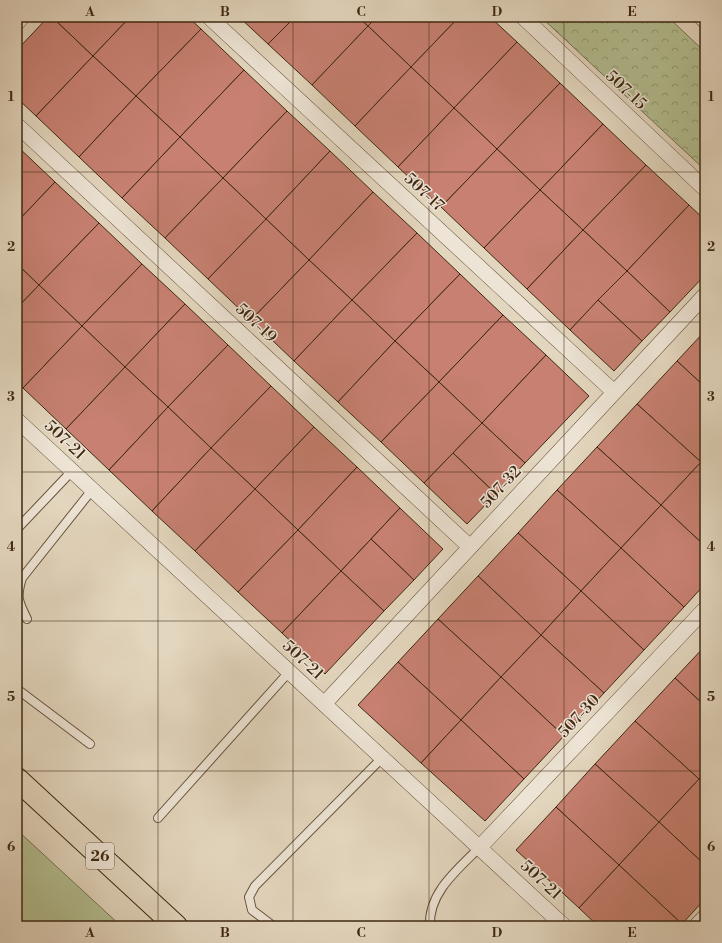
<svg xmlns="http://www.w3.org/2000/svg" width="722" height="943" font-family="'Libre Bodoni',serif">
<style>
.grass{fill:#b3be91;stroke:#787352}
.park{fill:url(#park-crowns);stroke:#787352}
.building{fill:#c78071;stroke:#3e2812}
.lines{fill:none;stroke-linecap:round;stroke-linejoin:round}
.service-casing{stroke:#67543d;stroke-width:10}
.minor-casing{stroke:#67543d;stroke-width:16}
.motorway-casing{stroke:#3e2812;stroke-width:24}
.service{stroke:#ede4d5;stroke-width:8}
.minor{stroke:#ede4d5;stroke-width:15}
.motorway{stroke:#e3d6be;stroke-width:22}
.grid{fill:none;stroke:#3e2812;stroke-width:1;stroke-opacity:0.55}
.labels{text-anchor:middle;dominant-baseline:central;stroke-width:3;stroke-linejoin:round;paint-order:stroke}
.shield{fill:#ede4d5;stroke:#72604c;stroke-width:1}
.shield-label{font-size:15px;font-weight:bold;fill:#3e2812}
.street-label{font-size:16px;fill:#3e2812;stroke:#ede4d5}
.neatline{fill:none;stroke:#3e2812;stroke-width:1.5}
.grid-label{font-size:13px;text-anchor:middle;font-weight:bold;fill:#3e2812}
</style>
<defs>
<pattern id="park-crowns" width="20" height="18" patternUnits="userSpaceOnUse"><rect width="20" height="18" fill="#b3be91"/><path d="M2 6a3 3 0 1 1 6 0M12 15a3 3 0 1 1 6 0" fill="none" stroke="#939a75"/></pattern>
</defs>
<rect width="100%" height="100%" fill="#e3d6be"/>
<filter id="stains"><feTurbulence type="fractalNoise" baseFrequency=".005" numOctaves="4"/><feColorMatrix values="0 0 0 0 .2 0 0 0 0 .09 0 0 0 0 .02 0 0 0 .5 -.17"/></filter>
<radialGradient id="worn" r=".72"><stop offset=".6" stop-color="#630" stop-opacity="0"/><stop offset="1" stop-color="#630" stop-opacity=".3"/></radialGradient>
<polygon class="grass" points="17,830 121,926 17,926"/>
<polygon class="park" points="541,17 668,17 705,52 705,170"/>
<g class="building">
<polygon points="48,17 52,17 93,56 36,116 17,98 17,50"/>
<polygon points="52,17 130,17 93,56"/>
<polygon points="130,17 188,17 201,29 136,96 93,56"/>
<polygon points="239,17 295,17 268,44"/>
<polygon points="295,17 358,17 368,26 312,85 268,44"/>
<polygon points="358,17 377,17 368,26"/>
<polygon points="377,17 459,17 411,67 368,26"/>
<polygon points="459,17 490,17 517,42 454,108 411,67"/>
<polygon points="368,26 411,67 355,126 312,85"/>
<polygon points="201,29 244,70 180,137 136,96"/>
<polygon points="517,42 560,83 497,149 454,108"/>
<polygon points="93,56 136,96 79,157 36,116"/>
<polygon points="411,67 454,108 398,167 355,126"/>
<polygon points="244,70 287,111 223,178 180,137"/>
<polygon points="560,83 603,124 540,190 497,149"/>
<polygon points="136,96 180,137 122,198 79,157"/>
<polygon points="454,108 497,149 441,207 398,167"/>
<polygon points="287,111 330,151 266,219 223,178"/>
<polygon points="603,124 646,165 583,230 540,190"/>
<polygon points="180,137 223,178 165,238 122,198"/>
<polygon points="17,146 55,182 17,222"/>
<polygon points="497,149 540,190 484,248 441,207"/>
<polygon points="330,151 373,192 309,260 266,219"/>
<polygon points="646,165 689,205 627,271 583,230"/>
<polygon points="223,178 266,219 208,279 165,238"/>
<polygon points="55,182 99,223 39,285 17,264 17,222"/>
<polygon points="540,190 583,230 527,289 484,248"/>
<polygon points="373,192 417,233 352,300 309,260"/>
<polygon points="689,205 705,220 705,275 670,312 627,271"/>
<polygon points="266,219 309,260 251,320 208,279"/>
<polygon points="99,223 142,264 82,326 39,285"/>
<polygon points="583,230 627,271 570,330 527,289"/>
<polygon points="417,233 460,274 395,341 352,300"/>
<polygon points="309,260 352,300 294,361 251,320"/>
<polygon points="17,264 39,285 17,308"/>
<polygon points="142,264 185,304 125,367 82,326"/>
<polygon points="627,271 670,312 642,341 598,300"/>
<polygon points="460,274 503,315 439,382 395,341"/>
<polygon points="39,285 82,326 23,388 17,383 17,308"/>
<polygon points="352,300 395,341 338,402 294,361"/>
<polygon points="598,300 642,341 614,371 570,330"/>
<polygon points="185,304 228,345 168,407 125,367"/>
<polygon points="503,315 546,355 482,423 439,382"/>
<polygon points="82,326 125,367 66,429 23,388"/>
<polygon points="705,331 705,387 677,361"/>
<polygon points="395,341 439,382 381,442 338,402"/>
<polygon points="228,345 271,386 211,448 168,407"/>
<polygon points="546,355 589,396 525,463 482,423"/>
<polygon points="677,361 705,387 705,458 701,462 637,404"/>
<polygon points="125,367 168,407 109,470 66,429"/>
<polygon points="439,382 482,423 424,483 381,442"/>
<polygon points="271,386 314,427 255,489 211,448"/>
<polygon points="637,404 701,462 661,505 597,447"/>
<polygon points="168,407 211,448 152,511 109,470"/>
<polygon points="482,423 525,463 496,494 453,453"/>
<polygon points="314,427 357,467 298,530 255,489"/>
<polygon points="597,447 661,505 621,548 557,490"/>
<polygon points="211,448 255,489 195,551 152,511"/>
<polygon points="453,453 496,494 467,524 424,483"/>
<polygon points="705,458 705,466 701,462"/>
<polygon points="701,462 705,466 705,546 661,505"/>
<polygon points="357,467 400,508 341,571 298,530"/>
<polygon points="255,489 298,530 238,592 195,551"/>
<polygon points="557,490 621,548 581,591 518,533"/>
<polygon points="661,505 705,546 705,584 684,607 621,548"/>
<polygon points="400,508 443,549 414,580 371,539"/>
<polygon points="298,530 341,571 282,633 238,592"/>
<polygon points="518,533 581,591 541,635 478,576"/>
<polygon points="371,539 414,580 384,611 341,571"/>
<polygon points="621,548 684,607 644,650 581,591"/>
<polygon points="341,571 384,611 325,674 282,633"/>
<polygon points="478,576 541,635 501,677 438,619"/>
<polygon points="581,591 644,650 604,693 541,635"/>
<polygon points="438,619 501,677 461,720 398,662"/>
<polygon points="541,635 604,693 564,736 501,677"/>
<polygon points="705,646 705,706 675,678"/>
<polygon points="398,662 461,720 421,763 358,705"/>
<polygon points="501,677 564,736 524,779 461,720"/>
<polygon points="675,678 705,706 705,773 699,779 635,721"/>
<polygon points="461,720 524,779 485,821 421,763"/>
<polygon points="635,721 699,779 659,822 595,764"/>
<polygon points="595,764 659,822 619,865 556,807"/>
<polygon points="705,773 705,785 699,779"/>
<polygon points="699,779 705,785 705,865 659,822"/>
<polygon points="556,807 619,865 579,908 516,850"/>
<polygon points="659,822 705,865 705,899 682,924 619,865"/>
<polygon points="619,865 682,924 680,926 598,926 579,908"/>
</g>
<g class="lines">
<defs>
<g id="service">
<polyline points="17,529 72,471"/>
<path d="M27,619C18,601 16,597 22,578L92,490"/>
<polyline points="17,689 90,744"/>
<polyline points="158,818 289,672"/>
<polyline points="273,926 252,910 249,897 255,886 382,758"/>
<path d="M430,926C428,893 458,869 479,848"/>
</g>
<g id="minor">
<polyline points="209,17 614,392"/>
<polyline points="523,17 705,189"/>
<polyline points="701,17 705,21"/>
<polyline points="17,23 22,17"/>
<polyline points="17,125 470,547"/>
<polyline points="17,420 564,926"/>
<polyline points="324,704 705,295"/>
<polyline points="479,848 705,609"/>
<polyline points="696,926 705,917"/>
</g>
<polyline id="motorway" points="17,779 176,926"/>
</defs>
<use href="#service" class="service-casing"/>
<use href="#minor" class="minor-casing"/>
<use href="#motorway" class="motorway-casing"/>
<use href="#service" class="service"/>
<use href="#minor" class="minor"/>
<use href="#motorway" class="motorway"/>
</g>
<path class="grid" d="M158,17V926M293,17V926M429,17V926M564,17V926M17,172H705M17,322H705M17,472H705M17,621H705M17,771H705"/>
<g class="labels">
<rect class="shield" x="86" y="843" width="28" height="26" rx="3"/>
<g class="shield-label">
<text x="100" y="856">26</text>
</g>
<g class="street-label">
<text transform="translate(626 90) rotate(43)">507-15</text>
<text transform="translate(424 192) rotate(43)">507-17</text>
<text transform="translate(256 323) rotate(43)">507-19</text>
<text transform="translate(65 440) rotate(43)">507-21</text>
<text transform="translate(501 487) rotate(-47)">507-32</text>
<text transform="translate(303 660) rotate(43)">507-21</text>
<text transform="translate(579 716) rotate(-47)">507-30</text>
<text transform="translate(541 880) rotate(43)">507-21</text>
</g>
</g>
<rect width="722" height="943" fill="none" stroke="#e3d6be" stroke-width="44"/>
<rect x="22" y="22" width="678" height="899" class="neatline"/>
<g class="grid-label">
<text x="90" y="16">A</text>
<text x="225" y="16">B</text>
<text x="361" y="16">C</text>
<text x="497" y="16">D</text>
<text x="632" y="16">E</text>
<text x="11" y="101">1</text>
<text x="711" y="101">1</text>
<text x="11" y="251">2</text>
<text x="711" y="251">2</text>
<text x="11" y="401">3</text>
<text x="711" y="401">3</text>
<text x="11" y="551">4</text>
<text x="711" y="551">4</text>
<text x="11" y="701">5</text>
<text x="711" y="701">5</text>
<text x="11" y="851">6</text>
<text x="711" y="851">6</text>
<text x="90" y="937">A</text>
<text x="225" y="937">B</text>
<text x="361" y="937">C</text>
<text x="497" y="937">D</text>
<text x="632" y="937">E</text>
</g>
<rect width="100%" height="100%" filter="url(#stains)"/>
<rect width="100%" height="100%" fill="url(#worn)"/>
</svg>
